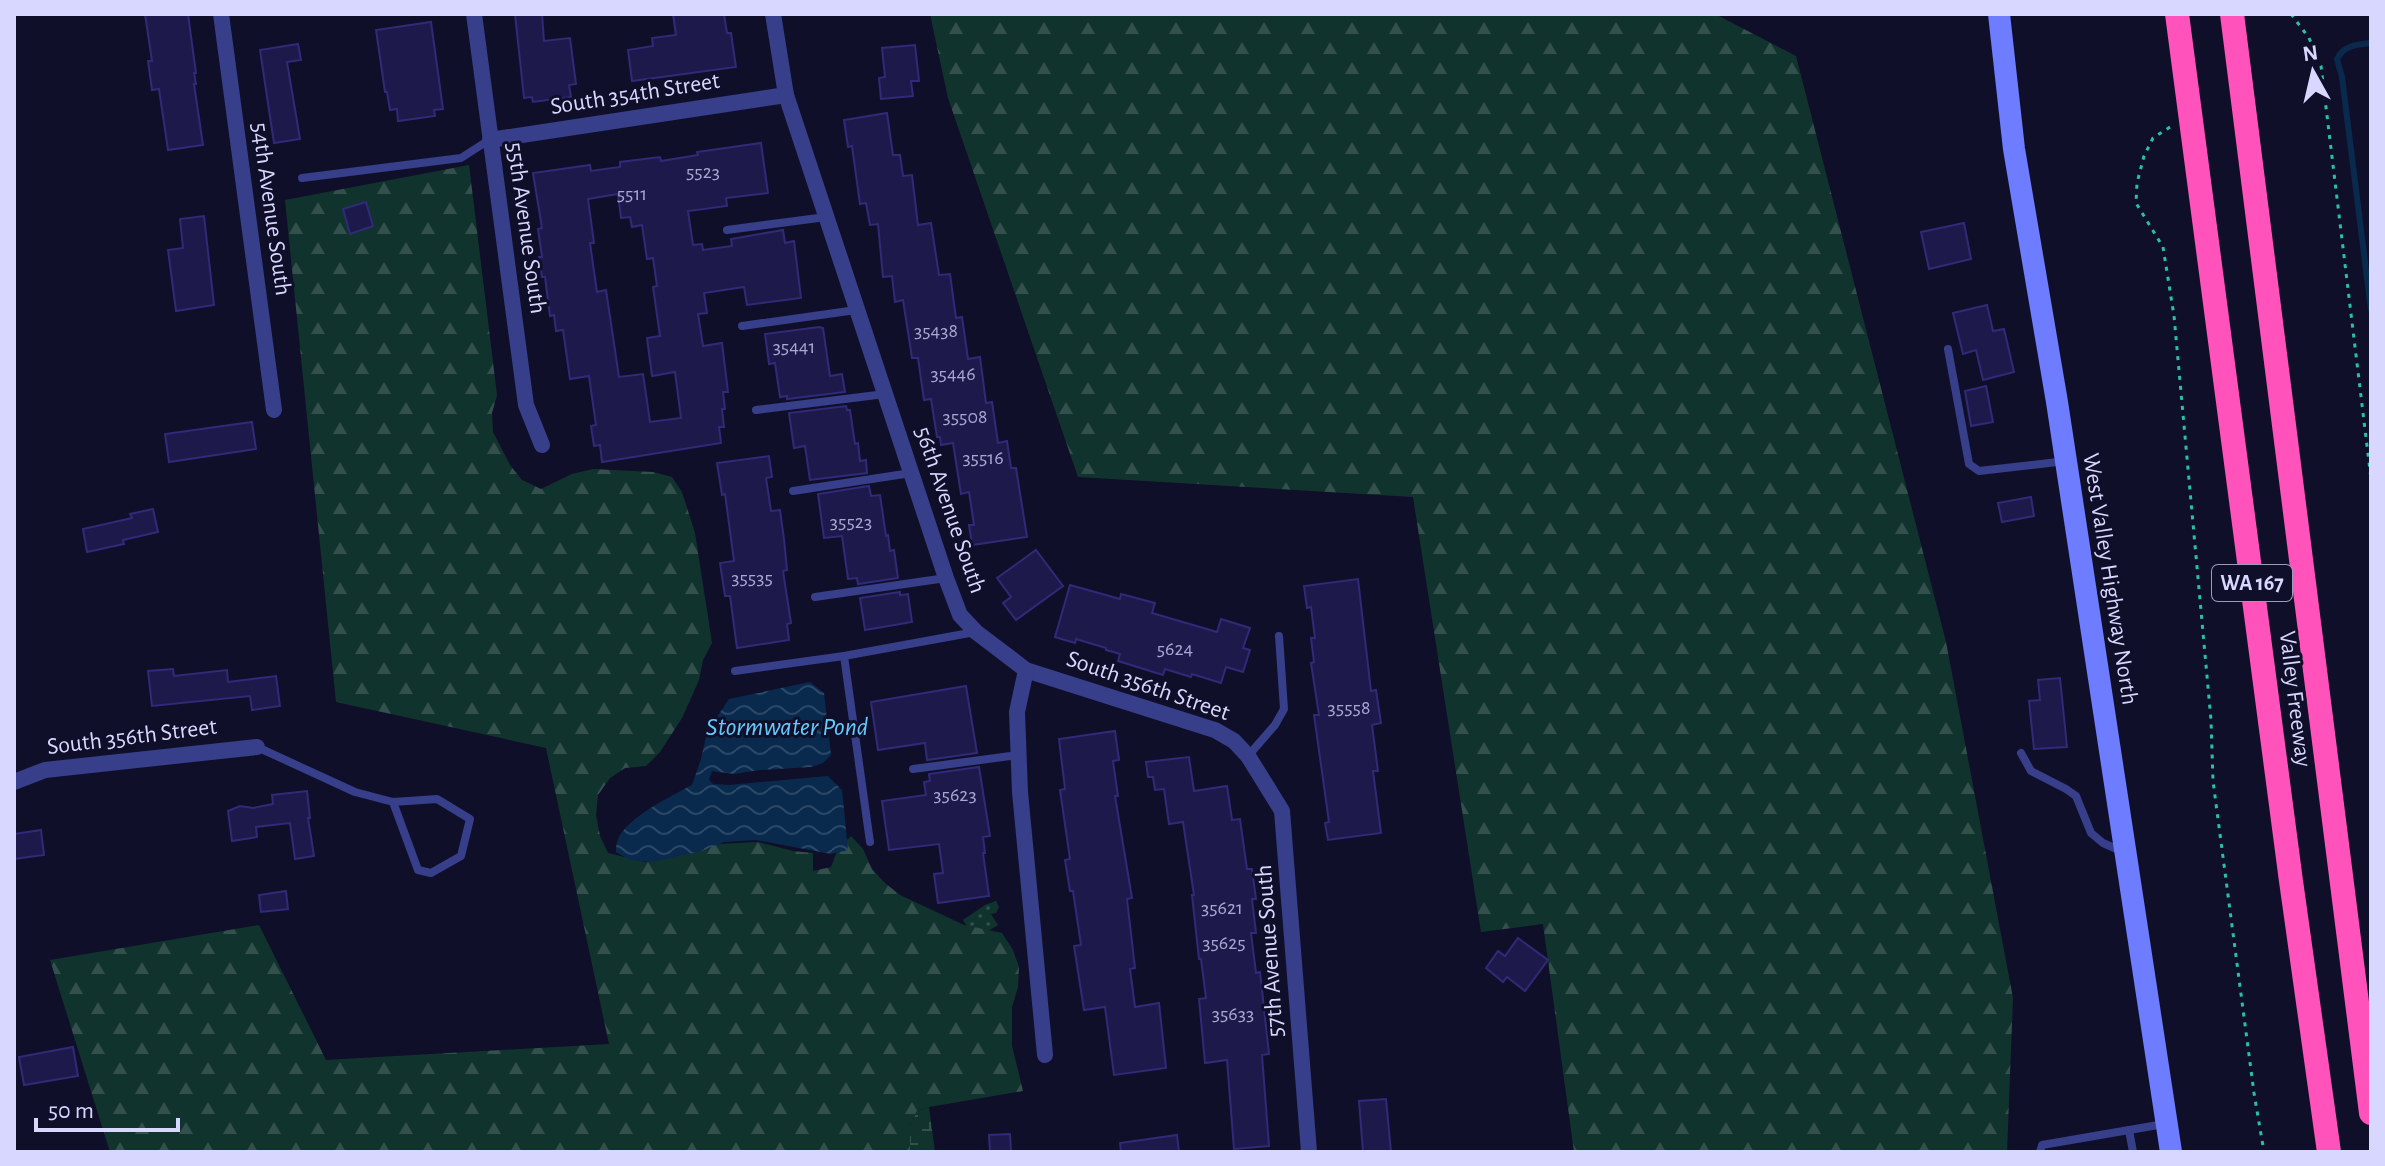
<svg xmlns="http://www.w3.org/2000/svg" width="2385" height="1166" font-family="'Alegreya Sans',sans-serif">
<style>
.green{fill:url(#green-dots)}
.forest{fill:url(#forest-firs)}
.wetland{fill:url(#wetland-marsh)}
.water{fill:url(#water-waves)}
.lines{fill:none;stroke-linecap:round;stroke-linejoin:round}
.stream{stroke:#092a4d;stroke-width:6}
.building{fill:#1d1a4b;stroke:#302a78;stroke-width:2;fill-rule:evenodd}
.path{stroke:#29c1a5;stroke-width:3;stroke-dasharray:4 6;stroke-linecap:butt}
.service{stroke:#373e8a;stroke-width:8}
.minor{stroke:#373e8a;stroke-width:16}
.secondary{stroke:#6e7cff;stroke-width:22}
.motorway{stroke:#ff52ba;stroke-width:24}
.labels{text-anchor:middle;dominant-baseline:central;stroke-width:6;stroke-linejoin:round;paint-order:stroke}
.number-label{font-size:20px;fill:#a8a8d2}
.shield{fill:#100f29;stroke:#9b9bbf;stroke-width:2}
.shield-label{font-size:22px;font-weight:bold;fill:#d7d7ff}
.street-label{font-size:24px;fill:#d7d7ff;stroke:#100f29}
.water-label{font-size:26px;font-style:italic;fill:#65cbff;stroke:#100f29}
</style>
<defs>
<pattern id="green-dots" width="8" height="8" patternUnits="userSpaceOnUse" patternTransform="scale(2)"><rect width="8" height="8" fill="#11332e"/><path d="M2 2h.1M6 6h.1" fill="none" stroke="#33504d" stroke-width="1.8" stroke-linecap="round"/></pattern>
<pattern id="forest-firs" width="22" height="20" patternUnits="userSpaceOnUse" patternTransform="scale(2)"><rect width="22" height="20" fill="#11332e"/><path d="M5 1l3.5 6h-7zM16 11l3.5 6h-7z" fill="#33504d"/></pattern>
<pattern id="wetland-marsh" width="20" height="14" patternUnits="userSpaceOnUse" patternTransform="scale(2)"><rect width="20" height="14" fill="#11332e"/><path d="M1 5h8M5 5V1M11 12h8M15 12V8" fill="none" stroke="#33504d"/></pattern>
<pattern id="water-waves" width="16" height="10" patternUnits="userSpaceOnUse" patternTransform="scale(2)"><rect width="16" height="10" fill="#092a4d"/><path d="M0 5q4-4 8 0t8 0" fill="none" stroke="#2c4868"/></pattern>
</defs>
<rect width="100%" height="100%" fill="#100f29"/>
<polygon class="green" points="996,901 999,907 996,913 991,914 998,925 975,939 963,920 985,905"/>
<g class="forest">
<polygon points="930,14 1715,14 1796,56 1946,642 2013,998 2007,1152 1574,1152 1543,924 1481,932 1413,497 1078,477 948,98"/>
<polygon points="469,165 497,395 492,413 493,432 510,465 522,480 541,489 572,474 593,469 653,472 672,477 682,492 695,533 712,643 703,660 699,680 682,718 660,752 646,766 625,768 610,778 598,795 596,815 600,836 608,853 645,862 720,844 758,842 793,851 813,853 813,871 831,867 838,849 851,836 863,849 872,869 885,883 900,895 964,925 1002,933 1013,950 1019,967 1018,987 1012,1007 1012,1046 1023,1091 929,1107 917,1111 910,1126 910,1152 110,1152 50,960 259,925 326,1060 609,1044 546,748 336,702 285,200"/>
</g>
<polygon class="wetland" points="929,1107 935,1152 910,1152 910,1126 917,1111"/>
<path class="water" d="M810,682L824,693L831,755L823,763L811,767L760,770L734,774L712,771L709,780L713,784L729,785L828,776L842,790L848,850L831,854L756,840L724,842L702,851L653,862L630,860L616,852C616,848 616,843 618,839C629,816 670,797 692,785L701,759L707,732L729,699Z"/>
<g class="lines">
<path class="stream" d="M2371,43C2356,45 2344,45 2337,59L2342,77L2371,310"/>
</g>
<g class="building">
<polygon points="145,14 188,14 196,73 194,73 196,84 194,84 203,145 168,150 159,89 152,90 148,61 152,61"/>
<polygon points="515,14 542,14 544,41 570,38 576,84 569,85 571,97 533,102 532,97 524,98"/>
<polygon points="673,14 724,14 727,33 731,33 736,67 632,81 628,50 653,46 652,38 676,35"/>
<polygon points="431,22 443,109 434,110 435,116 398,121 397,109 390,110 387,92 385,92 376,30"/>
<polygon points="298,44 301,60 287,62 300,139 274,143 260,50"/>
<polygon points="915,45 919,81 911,81 913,96 881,99 879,78 885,77 882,48"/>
<polygon points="887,113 893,155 900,155 903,176 912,175 918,225 931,223 939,275 950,274 956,318 962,317 968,359 980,357 986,403 992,402 998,443 1007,441 1011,468 1016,468 1027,537 972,545 969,525 974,525 969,492 961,494 953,443 941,445 940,437 937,437 931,399 924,400 918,358 912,358 903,300 895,302 892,276 883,277 878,224 870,225 866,203 860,204 852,146 848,147 844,120"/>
<path d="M761,143L768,193L726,198L727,206L688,211L693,245L702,244L703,250L732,246L731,239L783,230L785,243L794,241L801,298L747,305L744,287L704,293L707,313L698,314L703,346L722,343L728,392H723L725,409H722L724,427H719L721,443L602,462L600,445L594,446L591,426L596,425L589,376L570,379L563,330L556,331L554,315L550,316L545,277H542L539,257H542L538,229L542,228L533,173L590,165L591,171L620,167V162L660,157L661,161L698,155L697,152ZM618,194L621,218L630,217L632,227L642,225L647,259L653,258L657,286L653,287L660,336L647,338L652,376L675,372L681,418L650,422L643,374L619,377L606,290L597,292L590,243H594L588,199Z"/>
<polygon points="366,202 373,226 350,234 343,209"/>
<polygon points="204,216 214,305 176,311 168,250 183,248 180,219"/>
<polygon points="1964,223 1971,259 1929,269 1921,232"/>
<polygon points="1987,305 1993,331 2004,329 2014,372 1983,380 1976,350 1963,354 1953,313"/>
<polygon points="819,327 823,328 830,376 842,374 845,392 787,399 787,396 780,397 775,363 769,364 765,334"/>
<polygon points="1986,386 1993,422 1971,426 1965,391"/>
<polygon points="846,406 847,410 850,410 855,444 858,443 860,461 866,460 867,473 810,480 805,446 794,448 789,413"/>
<polygon points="252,422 256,449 169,462 165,434"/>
<polygon points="769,456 772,477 766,478 771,511 780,510 784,539 787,570 783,571 791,623 787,624 789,640 737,648 730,596 725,596 720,563 734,561 725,494 722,495 717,463"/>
<polygon points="869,486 871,496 880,495 886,536 888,535 890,551 894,550 898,578 858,584 857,578 848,579 842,536 824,538 818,494"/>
<polygon points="2031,497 2034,516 2002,522 1998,503"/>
<polygon points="153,509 158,532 123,540 124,544 87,552 83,529 132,518 130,514"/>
<polygon points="1036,550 1063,586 1016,620 1003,603 1011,597 997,578"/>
<polygon points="1358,579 1371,691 1376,690 1381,723 1372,725 1378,771 1373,771 1381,833 1328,840 1325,823 1329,822 1314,715 1319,715 1311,663 1314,662 1311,638 1315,638 1311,607 1307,608 1304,586"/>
<polygon points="1070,585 1120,599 1121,594 1155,603 1152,613 1217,632 1221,619 1250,628 1243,648 1250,650 1243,672 1226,667 1221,683 1192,674 1191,677 1165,669 1163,675 1118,661 1120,654 1106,650 1106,648 1076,639 1075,643 1055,637"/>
<polygon points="900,592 900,595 908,594 912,622 865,630 860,598"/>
<polygon points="173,669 174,676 227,670 228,682 276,676 280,706 252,710 250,696 152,706 148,671"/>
<polygon points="2060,678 2067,747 2034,749 2029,701 2040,700 2038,680"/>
<polygon points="966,686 977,753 927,760 925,743 878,750 871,702"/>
<polygon points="1115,731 1119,760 1113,761 1118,796 1115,796 1132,898 1127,899 1135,968 1130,969 1135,1007 1159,1003 1166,1068 1114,1075 1105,1007 1084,1010 1074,946 1081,945 1073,891 1070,891 1065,860 1070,859 1060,790 1065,789 1059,739"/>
<polygon points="1189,757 1194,791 1227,786 1232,820 1240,819 1247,869 1252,869 1256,899 1252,899 1256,933 1251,933 1256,973 1260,972 1269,1054 1262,1055 1269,1146 1234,1149 1227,1060 1205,1063 1199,999 1206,998 1201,959 1199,959 1192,895 1194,895 1183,822 1169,824 1164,789 1155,790 1153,777 1148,777 1146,762"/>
<polygon points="979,767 990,836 983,837 985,853 983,853 989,896 938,903 934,874 943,873 939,844 889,850 882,801 926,795 924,782 930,781 929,774"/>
<polygon points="307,791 310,818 308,818 314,856 295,859 290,823 256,827 257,837 232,841 228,811 240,806 253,808 273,804 272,795"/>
<polygon points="41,830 44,855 14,859 14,834"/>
<polygon points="286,891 288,909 261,912 259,895"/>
<polygon points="1518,938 1548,960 1525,991 1507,977 1503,982 1486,968 1498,951 1505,956"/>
<polygon points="73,1047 78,1076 24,1085 19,1057"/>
<polygon points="1386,1099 1391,1152 1363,1152 1359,1101"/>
<polygon points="1010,1134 1011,1152 990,1152 989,1135"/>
<polygon points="1177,1135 1179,1152 1121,1152 1120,1143"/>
</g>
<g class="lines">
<g class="path">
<polyline points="2291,14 2309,38 2321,66 2371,479"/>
<polyline points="2170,127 2153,138 2144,156 2137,183 2136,203 2163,247 2174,316 2211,720 2213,781 2254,1093 2264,1152"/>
</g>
<g class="service">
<polyline points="302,178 461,158 489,140"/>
<polyline points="727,230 826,217"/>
<polyline points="742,326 856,310"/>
<polyline points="1948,349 1969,464 1979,471 2066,461"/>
<polyline points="756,410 885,394"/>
<polyline points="793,491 911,473"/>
<polyline points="815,597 946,578"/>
<polyline points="844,656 870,842"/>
<polyline points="735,671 844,656 975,632"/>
<polyline points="257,747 355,792 393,802 437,799 470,819 461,856 431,873 418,870 393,802"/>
<polyline points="2021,753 2031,771 2066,789 2076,796 2091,833 2103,843 2121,851"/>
<polyline points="1248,756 1275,725 1284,709 1279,636"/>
<polyline points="913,769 1018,755"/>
<polyline points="2129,1130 2133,1152"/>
<polyline points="2040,1152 2042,1145 2164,1124"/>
</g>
<g class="minor">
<polyline points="221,14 274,410"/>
<polyline points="474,14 526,405 542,445"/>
<polyline points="773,14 786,95 946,578 960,615 976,632 1026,670 1215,730 1234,741 1248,756 1282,811 1309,1152"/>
<polyline points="490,140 786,95"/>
<polyline points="1026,670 1017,712 1020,792 1045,1055"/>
<polyline points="14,782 45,770 257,747"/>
</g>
<polyline class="secondary" points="1999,14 2014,149 2057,402 2171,1152"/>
<g class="motorway">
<polyline points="2177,14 2291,881 2329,1152"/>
<polyline points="2232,14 2371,1113"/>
</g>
</g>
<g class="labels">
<g class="number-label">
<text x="703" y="172">5523</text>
<text x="632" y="194">5511</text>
<text x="936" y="331">35438</text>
<text x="794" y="347">35441</text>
<text x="953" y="374">35446</text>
<text x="965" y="417">35508</text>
<text x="983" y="458">35516</text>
<text x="851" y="522">35523</text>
<text x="752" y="578">35535</text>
<text x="1175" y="649">5624</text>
<text x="1349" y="708">35558</text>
<text x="955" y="795">35623</text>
<text x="1222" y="908">35621</text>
<text x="1224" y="943">35625</text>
<text x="1233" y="1014">35633</text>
</g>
<rect class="shield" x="2212" y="565" width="80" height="36" rx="6"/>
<g class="shield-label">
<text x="2252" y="583">WA 167</text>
</g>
<g class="street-label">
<text transform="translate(635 94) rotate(-9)">South 354th Street</text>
<text transform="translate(271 209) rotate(82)">54th Avenue South</text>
<text transform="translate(526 228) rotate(82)">55th Avenue South</text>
<text transform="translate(950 510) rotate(71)">56th Avenue South</text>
<text transform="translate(2110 579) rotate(81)">West Valley Highway North</text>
<text transform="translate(1148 686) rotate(19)">South 356th Street</text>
<text transform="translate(2295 699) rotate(83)">Valley Freeway</text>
<text transform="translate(132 737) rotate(-7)">South 356th Street</text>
<text transform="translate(1270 951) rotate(-94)">57th Avenue South</text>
</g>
<g class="water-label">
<text x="787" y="727">Stormwater Pond</text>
</g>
</g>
<rect width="2385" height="1166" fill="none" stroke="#d7d7ff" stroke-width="32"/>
<g transform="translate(2313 72) rotate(352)" stroke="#100f29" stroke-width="6" paint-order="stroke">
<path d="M0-6L14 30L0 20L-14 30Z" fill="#d7d7ff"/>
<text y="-12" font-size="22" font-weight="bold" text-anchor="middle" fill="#d7d7ff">N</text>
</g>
<path d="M36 1118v12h142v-12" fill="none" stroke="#d7d7ff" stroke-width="4"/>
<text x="48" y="1118" font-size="24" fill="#d7d7ff" stroke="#100f29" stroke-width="6" paint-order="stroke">50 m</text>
</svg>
